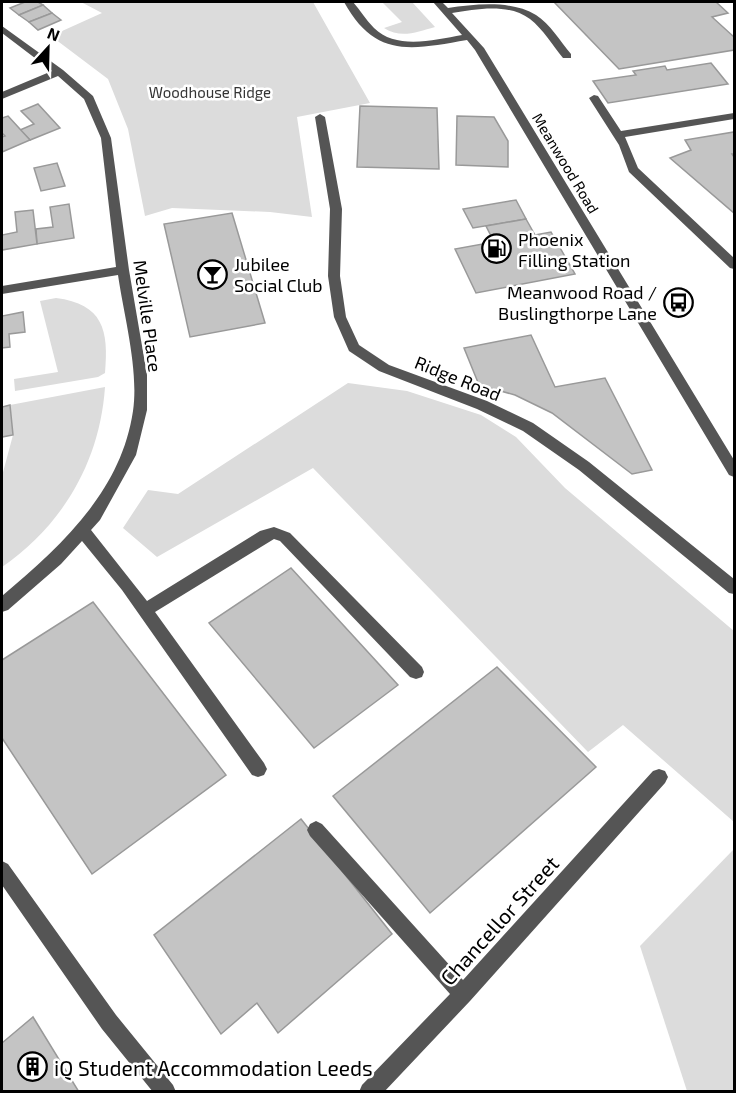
<svg xmlns="http://www.w3.org/2000/svg" width="736" height="1093" font-family="'Exo 2',sans-serif">
<style>
.green{fill:#dcdcdc}
.building{fill:#c4c4c4;stroke:#999;stroke-width:1.5}
.lines{fill:none;stroke-linecap:round;stroke-linejoin:round}
.minor{fill:#555;fill-rule:evenodd}
.labels{text-anchor:middle;dominant-baseline:central;stroke-width:5;stroke-linejoin:round;paint-order:stroke}
.far-park-label{font-size:15px;fill:#333;stroke:#fff}
.far-street-label{font-size:15px;fill:#000;stroke:#fff}
.poi-label{font-size:18px;fill:#000;stroke:#fff;text-anchor:start}
.street-label{font-size:18px;fill:#000;stroke:#fff}
.near-street-label{font-size:21px;fill:#000;stroke:#fff}
.near-poi-label{font-size:21px;fill:#000;stroke:#fff;text-anchor:start}
</style>
<rect width="100%" height="100%" fill="#fff"/>
<g class="green">
<polygon points="81,2 313,2 370,103 297,117 312,217 270,212 172,208 145,216 128,129 108,79 51,36 102,13"/>
<path d="M382,2H412L435,27C417,32 401,39 384,28L402,22Z"/>
<path d="M56,298C103,304 109,330 105,373L98,377L15,391L14,379L58,372L40,301Z"/>
<polygon points="348,383 407,391 481,415 516,437 565,488 734,631 734,822 623,725 588,752 313,468 157,557 123,528 148,490 178,494"/>
<path d="M105,387C100,461 63,525 2,567V476L13,435L10,405Z"/>
<polygon points="734,849 734,1091 687,1091 640,946"/>
</g>
<g class="building">
<polygon points="25,2 38,2 43,5 19,15 10,8"/>
<polygon points="554,2 716,2 728,13 712,17 734,37 734,50 619,69"/>
<polygon points="43,5 52,13 29,22 19,15"/>
<polygon points="52,13 61,20 38,30 29,22"/>
<polygon points="711,63 728,84 608,103 593,81 636,75 633,71 665,66 667,70"/>
<polygon points="38,104 60,128 30,140 20,130 34,124 21,111"/>
<polygon points="360,106 437,108 439,169 357,167"/>
<polygon points="8,116 30,140 2,152 2,137 5,136 2,133 2,118"/>
<polygon points="457,116 494,117 508,141 508,167 456,165"/>
<polygon points="734,132 734,154 732,154 734,157 734,213 670,158 691,150 685,140"/>
<polygon points="57,163 65,186 41,191 34,168"/>
<polygon points="516,200 526,219 473,228 463,209"/>
<polygon points="69,204 74,238 37,244 36,229 53,227 50,207"/>
<polygon points="33,210 37,244 2,250 2,235 17,232 15,212"/>
<polygon points="232,213 265,323 190,337 164,224"/>
<polygon points="526,219 535,235 551,232 575,274 476,293 455,249 494,242 486,226"/>
<polygon points="23,312 25,332 9,334 10,347 2,348 2,316"/>
<polygon points="531,335 555,387 605,378 652,470 632,474 552,413 515,395 479,385 464,348"/>
<polygon points="10,405 13,435 2,437 2,407"/>
<polygon points="291,568 398,685 314,748 209,623"/>
<polygon points="93,602 226,775 92,874 2,738 2,660"/>
<polygon points="497,667 596,767 430,913 333,796"/>
<polygon points="301,819 392,934 278,1033 257,1003 221,1034 154,935"/>
<polygon points="33,1017 79,1092 2,1092 2,1043"/>
</g>
<g class="lines">
<g class="minor">
<path d="M344,2H353C360,10 366,20 374,28C396,50 434,40 462,35L433,2H442L448,8C476,4 511,0 536,15C550,24 560,41 571,54V58H563C553,46 543,29 530,19C508,3 477,9 452,13L484,48L734,460V477L729,475L475,50L467,40C410,50 375,58 344,2Z"/>
<path d="M2,26L63,70L93,96L111,138L129,270L147,375V410L136,455L100,520L91,530L147,601L260,531L274,527L290,533L422,667L424,672L422,677L416,679L410,677L280,541L274,539L155,612L264,763L267,769L264,775L258,777L252,775L122,590L82,541L61,564L8,610L2,612V596C61,546 121,492 133,411C139,370 124,316 118,275L2,294V286L116,267L101,138L84,99L58,76L2,99V92L52,71L2,33Z"/>
<polygon points="594,95 598,96 621,131 734,113 734,119 625,137 638,168 734,258 734,269 730,268 629,172 619,145 589,98"/>
<polygon points="320,114 325,117 342,209 340,276 346,317 359,345 389,365 487,401 533,423 589,462 734,579 734,594 729,593 579,470 523,431 477,409 379,371 349,351 334,317 328,276 330,209 315,117"/>
<polygon points="659,769 665,771 668,777 665,783 470,1001 384,1092 359,1092 362,1085 450,994 310,836 307,830 310,824 316,821 322,824 463,980 653,771"/>
<polygon points="2,861 8,864 116,1015 173,1085 176,1092 153,1092 102,1029 2,885"/>
</g>
</g>
<defs>
<symbol id="fuel-ring" viewBox="-11 -11 22 22"><circle r="9.5" fill="#fff" stroke="#000" stroke-width="1.5"/><path d="M-5.5-6h7V0h2V4h1.3V-2.5L3-4.5l.8-.8L6-3V5H2.5V1h-1V6h-7ZM-4.2-4.7v3.2H.2V-4.7Z" fill="#000"/></symbol>
<symbol id="bar-ring" viewBox="-11 -11 22 22"><circle r="9.5" fill="#fff" stroke="#000" stroke-width="1.5"/><path d="M-6-5H6L.8 .8V4.5H3.5V6h-7V4.5H-.8V.8Z" fill="#000"/></symbol>
<symbol id="bus-ring" viewBox="-11 -11 22 22"><circle r="9.5" fill="#fff" stroke="#000" stroke-width="1.5"/><path d="M-5-6H5V4H4V6H2V4H-2V6H-4V4H-5ZM-3.5-4V0h7V-4ZM-3.5 1.2v1.5H-2V1.2ZM2 1.2v1.5H3.5V1.2Z" fill="#000"/></symbol>
<symbol id="building-ring" viewBox="-11 -11 22 22"><circle r="9.5" fill="#fff" stroke="#000" stroke-width="1.5"/><path d="M-4-6H4V6H1V3H-1V6H-4ZM-2.5-4.3h1.7v1.8h-1.7ZM.8-4.3h1.7v1.8H.8ZM-2.5-1h1.7V.8h-1.7ZM.8-1h1.7V.8H.8Z" fill="#000"/></symbol>
</defs>
<g fill-rule="evenodd">
<use href="#fuel-ring" x="480" y="232" width="33" height="33"/>
<use href="#bar-ring" x="196" y="258" width="33" height="33"/>
<use href="#bus-ring" x="662" y="286" width="33" height="33"/>
<use href="#building-ring" x="16" y="1050" width="33" height="33"/>
</g>
<g class="labels">
<g class="far-park-label">
<text x="210" y="92">Woodhouse Ridge</text>
</g>
<g class="far-street-label">
<text transform="translate(566 163) rotate(59)">Meanwood Road</text>
</g>
<g class="poi-label">
<text x="518" y="239">Phoenix<tspan x="518" dy="21">Filling Station</tspan></text>
<text x="234" y="264">Jubilee<tspan x="234" dy="21">Social Club</tspan></text>
<text x="657" y="292" text-anchor="end">Meanwood Road /<tspan x="657" dy="21">Buslingthorpe Lane</tspan></text>
</g>
<g class="street-label">
<text transform="translate(148 316) rotate(82)">Melville Place</text>
<text transform="translate(458 378) rotate(22)">Ridge Road</text>
</g>
<g class="near-street-label">
<text transform="translate(499 920) rotate(-48)">Chancellor Street</text>
</g>
<g class="near-poi-label">
<text x="54" y="1067">iQ Student Accommodation Leeds</text>
</g>
</g>
<rect width="736" height="1093" fill="none" stroke="#000000" stroke-width="6"/>
<g transform="translate(48 48) rotate(22)" stroke="#ffffff" stroke-width="4.5" paint-order="stroke">
<path d="M0-4.5L10 22L0 15L-10 22Z" fill="#000000"/>
<text y="-9" font-size="16" font-weight="bold" text-anchor="middle" fill="#000000">N</text>
</g>
</svg>
